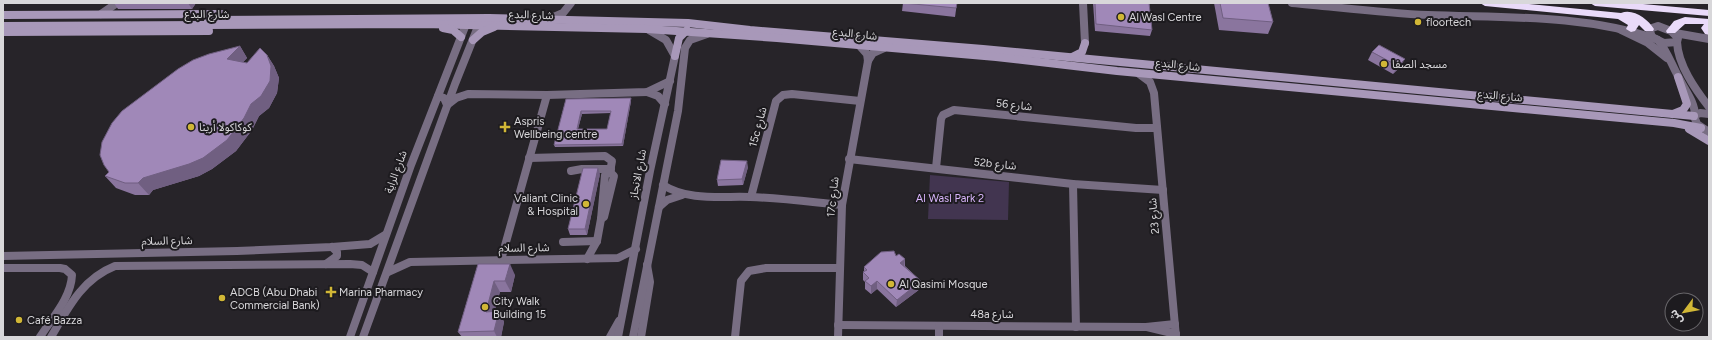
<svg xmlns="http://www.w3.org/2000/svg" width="1712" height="340" font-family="Figtree,'Noto Sans Arabic',sans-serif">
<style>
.green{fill:#423550}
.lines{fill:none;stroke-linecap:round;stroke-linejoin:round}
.minor{stroke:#786e83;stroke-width:8}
.tertiary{stroke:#786e83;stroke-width:8}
.secondary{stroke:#a898b9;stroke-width:8}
.motorway{fill:#e9daf9;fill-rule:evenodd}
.wall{fill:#8a759e;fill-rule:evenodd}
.shaded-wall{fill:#705f81}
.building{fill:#a088b8;stroke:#705f81;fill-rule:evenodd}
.poi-dot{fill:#d1b736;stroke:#1d1b1f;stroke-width:1.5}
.labels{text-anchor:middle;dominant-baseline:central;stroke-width:4;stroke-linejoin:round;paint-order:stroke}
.street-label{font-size:11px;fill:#d8d7da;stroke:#1d1b1f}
.poi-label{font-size:11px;fill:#d8d7da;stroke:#1d1b1f;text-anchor:start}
.park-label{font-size:11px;fill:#d7b3fa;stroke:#1d1b1f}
</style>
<rect width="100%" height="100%" fill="#272429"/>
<polygon class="green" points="930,175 1009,182 1008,220 928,219"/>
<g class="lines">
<g class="minor">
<polyline points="1083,3 1085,43"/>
<path d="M1292,3C1337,7 1383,13 1428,15C1504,18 1582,14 1656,39"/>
<polyline points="101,14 117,3"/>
<polyline points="549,19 563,13 571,3"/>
<polyline points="868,61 873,53 884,48"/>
<polyline points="1138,73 1150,82 1154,93 1176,337"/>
<polyline points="647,92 658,96 665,104"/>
<polyline points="438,96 444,98 447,105 456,98 468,94 547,95 647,92 670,81"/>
<polyline points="529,158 605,156 612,161 610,172"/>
<polyline points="849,159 1073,184 1163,190"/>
<polyline points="936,168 941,119 943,115 954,110 1136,128 1157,128"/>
<polyline points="571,171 582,169 611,169"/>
<polygon points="610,172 614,176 604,217 601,219 605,175"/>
<polyline points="1073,184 1076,327"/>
<path d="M663,185C688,201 721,196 750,197C781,198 811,202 842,205"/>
<polyline points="751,197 776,101 783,95 792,94 860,101"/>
<polyline points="659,207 667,200 682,195"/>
<polyline points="563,242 597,241"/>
<polyline points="3,256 237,251 332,247 370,244 385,235"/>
<polyline points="587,259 597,241 601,219"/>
<polyline points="501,260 547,95"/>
<polyline points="326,264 337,256 337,252 332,247"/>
<path d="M3,268H60L65,269L72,275C71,298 52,318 40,337"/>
<polyline points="388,272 410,262 618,258 636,249"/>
<polyline points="838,325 1146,327 1175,324"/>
<polyline points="939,326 939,337"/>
<polyline points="1147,327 1176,334"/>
<path d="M51,337C68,308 82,279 115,266L350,264L362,265L373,272"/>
<polyline points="350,337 411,165 468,19"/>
<polyline points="363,337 455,84 481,19"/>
<polyline points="641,337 650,282 647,265"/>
<polyline points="735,337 741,281 749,271 766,268 839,268"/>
<polyline points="838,337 842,205 868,61 867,54 859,45"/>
</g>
<g class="tertiary">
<polygon points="1658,26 1671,31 1678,38 1677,42 1664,43 1652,37 1649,29"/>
<polyline points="1621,30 1648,43 1667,58"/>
<polyline points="1675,33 1709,39"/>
<path d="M1658,40C1667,51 1671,63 1678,76C1684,89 1695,101 1695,116"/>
<path d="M1677,42C1678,65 1695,89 1709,107"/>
<polyline points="1709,114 1700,113 1694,116 1697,124 1709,132"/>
<polyline points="610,337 619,321"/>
<polyline points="618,337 650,171 675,56 666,40 649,30"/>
<polyline points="633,337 678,111 685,48 690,40 707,34"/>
</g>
<g class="secondary">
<polyline points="3,15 221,14"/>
<polyline points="208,20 489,18 688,23 750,30 983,49 1694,116"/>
<polyline points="3,26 423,24 647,29 777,38 996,57 1117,71 1674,123 1701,128"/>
<polyline points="443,28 453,30 461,37"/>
<polyline points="3,32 209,31"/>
<polyline points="473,40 482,32 494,27"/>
<polyline points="675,56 679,38 687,30"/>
<polyline points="1072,57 1082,52 1085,43"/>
<polyline points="1673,114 1683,110 1687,104 1678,77"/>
<polyline points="1689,129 1709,141"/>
</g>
<g class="motorway">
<path d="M1480,3H1519L1621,13C1633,8 1648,19 1654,29L1653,31H1645L1638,24L1639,25L1635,31L1631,32L1626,29L1628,25L1618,19L1485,6Z"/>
<polygon points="1590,3 1632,3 1709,10 1709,16 1595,6"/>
<polygon points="1685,17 1709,19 1709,35 1705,34 1701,28 1704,24 1685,24 1675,33 1667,33 1666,31 1674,21"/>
</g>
</g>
<g class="wall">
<polygon points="114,3 196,3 192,9 118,9"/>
<polygon points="903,3 957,3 955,17 902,11"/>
<polygon points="1093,3 1149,3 1152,30 1150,36 1095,31"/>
<polygon points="1214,3 1268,3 1273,22 1268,34 1219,30"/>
<polygon points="240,46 247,58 243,62 247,63 267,55 274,66 279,78 277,93 269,108 259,116 252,130 236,151 212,169 199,176 153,190 149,195 135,195 116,188 105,176"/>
<polygon points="1372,52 1400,67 1393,74 1368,60"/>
<path d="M631,98V101L623,146L555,147L554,145L566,99ZM611,113L607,129H578L582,114Z"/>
<polygon points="748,167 743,185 718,186 717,180"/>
<polygon points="600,174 587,235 570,235 568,229"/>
<polygon points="896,256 905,259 905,266 921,281 920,289 896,307 877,289 871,294 865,289 865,282 863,280 863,272 864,272 864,267"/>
<polygon points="478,264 515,275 511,292 500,292 494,311 499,311 504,322 501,337 462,337 458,332"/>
</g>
<g class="shaded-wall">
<polygon points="188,3 196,3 192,9"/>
<polygon points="240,46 247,58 235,71 227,59"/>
<polygon points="267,55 274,66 279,78 277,93 269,108 259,116 252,130 236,151 212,169 199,176 153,190 149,195 138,183 143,178 251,104"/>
<polygon points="1405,59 1400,67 1393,74 1398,66"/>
<polygon points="631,98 631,101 623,146 622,144"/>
<polygon points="581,111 582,114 577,132 577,129"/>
<polygon points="747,161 748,167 743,185 742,179"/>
<polygon points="598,168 600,174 587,235 585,229"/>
<polygon points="905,259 904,267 900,263"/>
<polygon points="510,264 515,275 511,292 505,281"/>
<polygon points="494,281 500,292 492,322 486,312"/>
<polygon points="877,281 877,289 871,294 871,286"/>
<polygon points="921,281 920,289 896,307 897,300"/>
<polygon points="499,311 504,322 501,337 497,337 494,331"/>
</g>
<g class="building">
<polygon points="903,3 957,3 956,8"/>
<polygon points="1095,3 1149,3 1152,30 1096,24"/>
<polygon points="1220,3 1268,3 1273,22 1223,18"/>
<polygon points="1379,45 1405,59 1398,66 1372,52"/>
<polygon points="240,46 227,59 247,63 260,48 267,55 271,66 270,81 261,96 251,104 244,118 227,140 203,158 189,164 143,178 138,183 125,183 105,176 109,172 104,165 100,155 102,142 112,123 122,111 178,69 193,60 209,54"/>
<path d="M631,98L622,144L554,145L566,99ZM581,111H611L607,129H577Z"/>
<polygon points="721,160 747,161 742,179 717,180"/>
<polygon points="583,168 598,168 585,229 568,229"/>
<polygon points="894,251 896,256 899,254 905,259 900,263 921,281 897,300 877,281 871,286 865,281 869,278 863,272 867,270 864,267 881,252"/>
<polygon points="478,264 510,264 505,281 494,281 486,312 499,311 494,331 458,332"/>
</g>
<g class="poi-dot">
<circle cx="1121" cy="17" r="4"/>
<circle cx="1418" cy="22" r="4"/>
<circle cx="1384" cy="64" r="4"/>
<circle cx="191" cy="127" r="4"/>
<path d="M503 121h4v4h4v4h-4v4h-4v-4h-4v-4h4z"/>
<circle cx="586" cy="204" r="4"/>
<circle cx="891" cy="284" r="4"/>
<path d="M329 286h4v4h4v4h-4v4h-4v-4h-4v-4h4z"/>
<circle cx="222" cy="298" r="4"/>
<circle cx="485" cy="307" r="4"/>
<circle cx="19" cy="320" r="4"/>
</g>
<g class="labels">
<g class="street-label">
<text x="207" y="14">شارع البدع</text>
<text transform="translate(531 15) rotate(2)">شارع البدع</text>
<text transform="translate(855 34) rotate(6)">شارع البدع</text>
<text transform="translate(1178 65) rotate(6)">شارع البدع</text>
<text transform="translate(1500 96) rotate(5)">شارع البدع</text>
<text transform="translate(1014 105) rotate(6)">شارع 56</text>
<text transform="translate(758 127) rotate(-75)">15c شارع</text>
<text transform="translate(995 164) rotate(6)">52b شارع</text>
<text transform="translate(396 172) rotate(-70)">شارع الراية</text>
<text transform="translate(638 174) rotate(-79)">شارع الانجاز</text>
<text transform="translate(833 197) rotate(-84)">17c شارع</text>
<text transform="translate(1154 216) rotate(-95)">شارع 23</text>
<text transform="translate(167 241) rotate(-1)">شارع السلام</text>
<text transform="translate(524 248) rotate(-1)">شارع السلام</text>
<text x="992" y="314">48a شارع</text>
</g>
<g class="poi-label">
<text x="1129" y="17">Al Wasl Centre</text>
<text x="1426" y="22">floortech</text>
<text x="1392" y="64">مسجد الصفا</text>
<text x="514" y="121">Aspris<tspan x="514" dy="13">Wellbeing centre</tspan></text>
<text x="199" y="127">كوكاكولا أرينا</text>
<text x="578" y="198" text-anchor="end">Valiant Clinic<tspan x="578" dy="13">&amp; Hospital</tspan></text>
<text x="899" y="284">Al Qasimi Mosque</text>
<text x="230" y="292">ADCB (Abu Dhabi<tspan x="230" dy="13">Commercial Bank)</tspan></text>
<text x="339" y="292">Marina Pharmacy</text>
<text x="493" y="301">City Walk<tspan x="493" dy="13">Building 15</tspan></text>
<text x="27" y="320">Café Bazza</text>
</g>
<g class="park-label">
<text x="950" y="198">Al Wasl Park 2</text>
</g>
</g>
<rect width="1712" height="340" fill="none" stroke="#d8d7da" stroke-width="8"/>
<g transform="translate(1684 312) rotate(238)"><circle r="19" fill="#1d1b1f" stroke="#68666a"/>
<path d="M0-3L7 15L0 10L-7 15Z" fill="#d1b736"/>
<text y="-6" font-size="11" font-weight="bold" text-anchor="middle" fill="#d8d7da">ش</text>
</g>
</svg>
